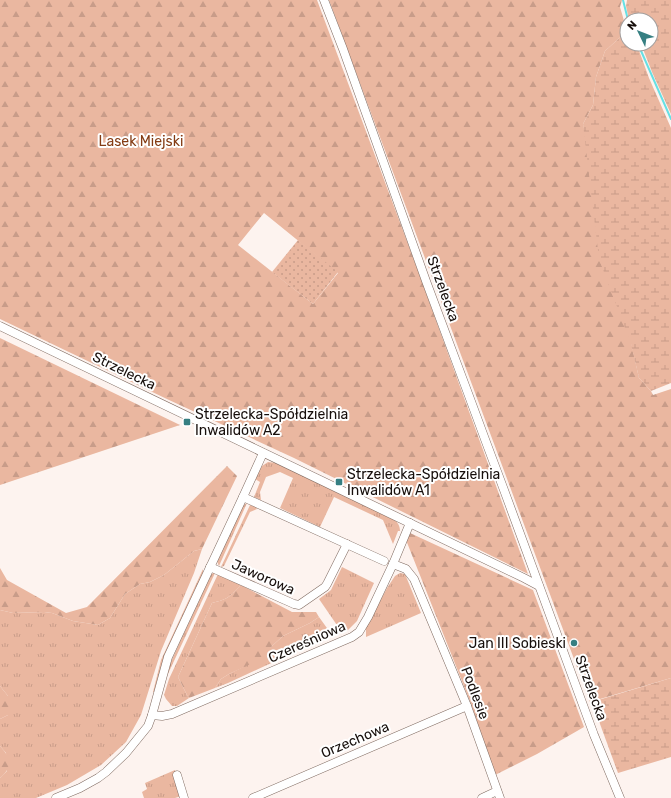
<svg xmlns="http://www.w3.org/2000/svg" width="671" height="798" font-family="Rubik,sans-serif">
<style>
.grass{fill:url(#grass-tufts)}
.forest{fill:url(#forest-firs);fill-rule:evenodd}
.wetland{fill:url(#wetland-marsh)}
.park{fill:url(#park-dots)}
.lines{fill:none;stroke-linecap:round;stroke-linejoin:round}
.stream{stroke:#66e0e5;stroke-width:2}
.minor-casing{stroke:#7f6a60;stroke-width:9}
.minor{stroke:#fff;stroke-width:8}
.poi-dot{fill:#367f82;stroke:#fff;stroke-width:1.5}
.labels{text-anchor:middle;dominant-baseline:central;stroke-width:4;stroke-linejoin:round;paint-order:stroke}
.park-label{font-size:14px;fill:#843c14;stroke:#fff}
.street-label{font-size:14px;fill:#170f0c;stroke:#fff}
.poi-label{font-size:14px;fill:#170f0c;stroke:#fff;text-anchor:start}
</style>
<defs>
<pattern id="grass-tufts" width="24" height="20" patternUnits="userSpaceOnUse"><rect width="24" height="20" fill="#eab7a0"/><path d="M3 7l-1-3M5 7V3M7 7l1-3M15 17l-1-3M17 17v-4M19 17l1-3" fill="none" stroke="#c89c89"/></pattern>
<pattern id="forest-firs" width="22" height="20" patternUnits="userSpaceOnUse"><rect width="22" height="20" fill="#eab7a0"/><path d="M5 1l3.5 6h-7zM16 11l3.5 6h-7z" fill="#c89c89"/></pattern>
<pattern id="wetland-marsh" width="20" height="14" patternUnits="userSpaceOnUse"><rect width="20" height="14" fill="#eab7a0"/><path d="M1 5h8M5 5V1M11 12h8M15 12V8" fill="none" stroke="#c89c89"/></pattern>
<pattern id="park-dots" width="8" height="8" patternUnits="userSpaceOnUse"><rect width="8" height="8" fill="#eab7a0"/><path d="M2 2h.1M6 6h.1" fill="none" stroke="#c89c89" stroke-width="1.8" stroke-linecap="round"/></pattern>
</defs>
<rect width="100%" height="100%" fill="#fdf3ef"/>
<g class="grass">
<path d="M268,462L277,463L393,518C397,522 400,525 400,531H398L393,544L383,520L334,497L320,527L280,508L293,478L280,472L266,477L260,492L261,500L254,497L260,482L255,479L262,466Z"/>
<polygon points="247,503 219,566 217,561 242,507 245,504"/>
<polygon points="250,505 256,507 257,509 250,512 224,566 221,567"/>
<polygon points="202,549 194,573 161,651 141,715 126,742 101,765 67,785 36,798 0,798 0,778 7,771 6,753 0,746 0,719 8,715 8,696 0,686 0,610 13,613 44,612 52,613 73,621 98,625 110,618 125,594 140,584 150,582 164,575 194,551"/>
<polygon points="342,567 374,583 357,621 348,630 341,631 319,599 331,590"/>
<polygon points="203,569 203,573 163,660 154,692 153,692 161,660"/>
<polygon points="213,573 215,573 167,676 170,664 179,644 211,575"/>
<polygon points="400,573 405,574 421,613 366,637 366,628 387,588 395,576"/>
<path d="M218,574L241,585C230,597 228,599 212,603L178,677L188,697L189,698L177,706H172L166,699L164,695L169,679Z"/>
<polygon points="319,617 332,635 228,683 215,688 221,679 229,674 243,667 272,646 283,636 310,623"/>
<polygon points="175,770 182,796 175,798 144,798 142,792 147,789 145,783"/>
</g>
<g class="forest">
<path d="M0,0H317L417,268L528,574L294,458L169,400L0,319ZM264,213L338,273L313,304L238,245Z"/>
<polygon points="329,0 622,0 620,7 627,31 605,51 596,77 593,105 583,124 639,378 651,391 653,395 671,389 671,678 590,702"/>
<polygon points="0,338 180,425 0,485"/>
<polygon points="227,466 237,476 202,549 194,551 164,575 150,582 140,584 125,594 110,618 98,625 73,621 52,613 44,612 13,613 0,610 0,568 7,580 66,613 87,607"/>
<polygon points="410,533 533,590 584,727 537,754 495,775 471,704 406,540"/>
<path d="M241,585L292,612H316L319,617L310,623L283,636L272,646L259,660L229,674L221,679L215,688L189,698L188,697L178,677L212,603C228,599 230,597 241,585Z"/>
<polygon points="0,686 8,696 11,704 8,715 0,719"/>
<path d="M0,746C12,759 13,766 0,778Z"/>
</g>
<g class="wetland">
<polygon points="627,0 671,0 671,114 652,72 641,44 651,44 651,20 629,20 626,6"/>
<polygon points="627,31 627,44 636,44 637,45 649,78 671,128 671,383 651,391 639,378 631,344 599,259 583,124 593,105 596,77 605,51"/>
<polygon points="671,678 671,757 618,773 600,724 595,701"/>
</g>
<polygon class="park" points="298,240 338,272 313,304 272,272"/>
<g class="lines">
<g class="stream">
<polyline points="623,0 628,20"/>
<polyline points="638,44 671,119"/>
</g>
<defs>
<g id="minor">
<polyline points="324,0 343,49 426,281 469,396 486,442 504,490 594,735 620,798"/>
<polyline points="0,326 524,578 539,586"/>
<polyline points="243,497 384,561"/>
<polyline points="393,564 406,569 414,579 467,706 500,798"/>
<polyline points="210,567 294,604 299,605 325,587 327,584 347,544"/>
<polyline points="152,715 162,716 172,714 352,637 359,632 368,617 393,564 410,523"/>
<polyline points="177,775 184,798"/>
<polyline points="56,798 80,788 98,778 106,772 126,753 148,726 152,715 168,657 243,497 263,453"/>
<polyline points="253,798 467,706"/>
<polyline points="482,798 497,791"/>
</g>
</defs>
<use href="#minor" class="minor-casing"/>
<use href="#minor" class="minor"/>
</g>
<g class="poi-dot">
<rect x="183" y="418" width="8" height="8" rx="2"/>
<rect x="335" y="478" width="8" height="8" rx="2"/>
<circle cx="574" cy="643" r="4"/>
</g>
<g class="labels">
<g class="park-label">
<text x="141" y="141">Lasek Miejski</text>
</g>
<g class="street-label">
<text transform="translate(443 289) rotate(70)">Strzelecka</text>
<text transform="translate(124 371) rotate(26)">Strzelecka</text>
<text transform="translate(263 577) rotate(24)">Jaworowa</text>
<text transform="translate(307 642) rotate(-24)">Czereśniowa</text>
<text transform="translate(591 688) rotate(70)">Strzelecka</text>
<text transform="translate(475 693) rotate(69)">Podlesie</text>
<text transform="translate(355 740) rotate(-23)">Orzechowa</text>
</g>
<g class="poi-label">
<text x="195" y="414">Strzelecka-Spółdzielnia<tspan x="195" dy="16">Inwalidów A2</tspan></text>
<text x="347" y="474">Strzelecka-Spółdzielnia<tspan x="347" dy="16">Inwalidów A1</tspan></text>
<text x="566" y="643" text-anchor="end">Jan III Sobieski</text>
</g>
</g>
<g transform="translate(639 32) rotate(313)"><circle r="19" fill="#ffffff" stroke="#a29f9e"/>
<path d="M0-3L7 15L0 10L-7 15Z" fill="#367f82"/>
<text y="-6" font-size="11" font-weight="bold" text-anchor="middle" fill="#170f0c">N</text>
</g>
</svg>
